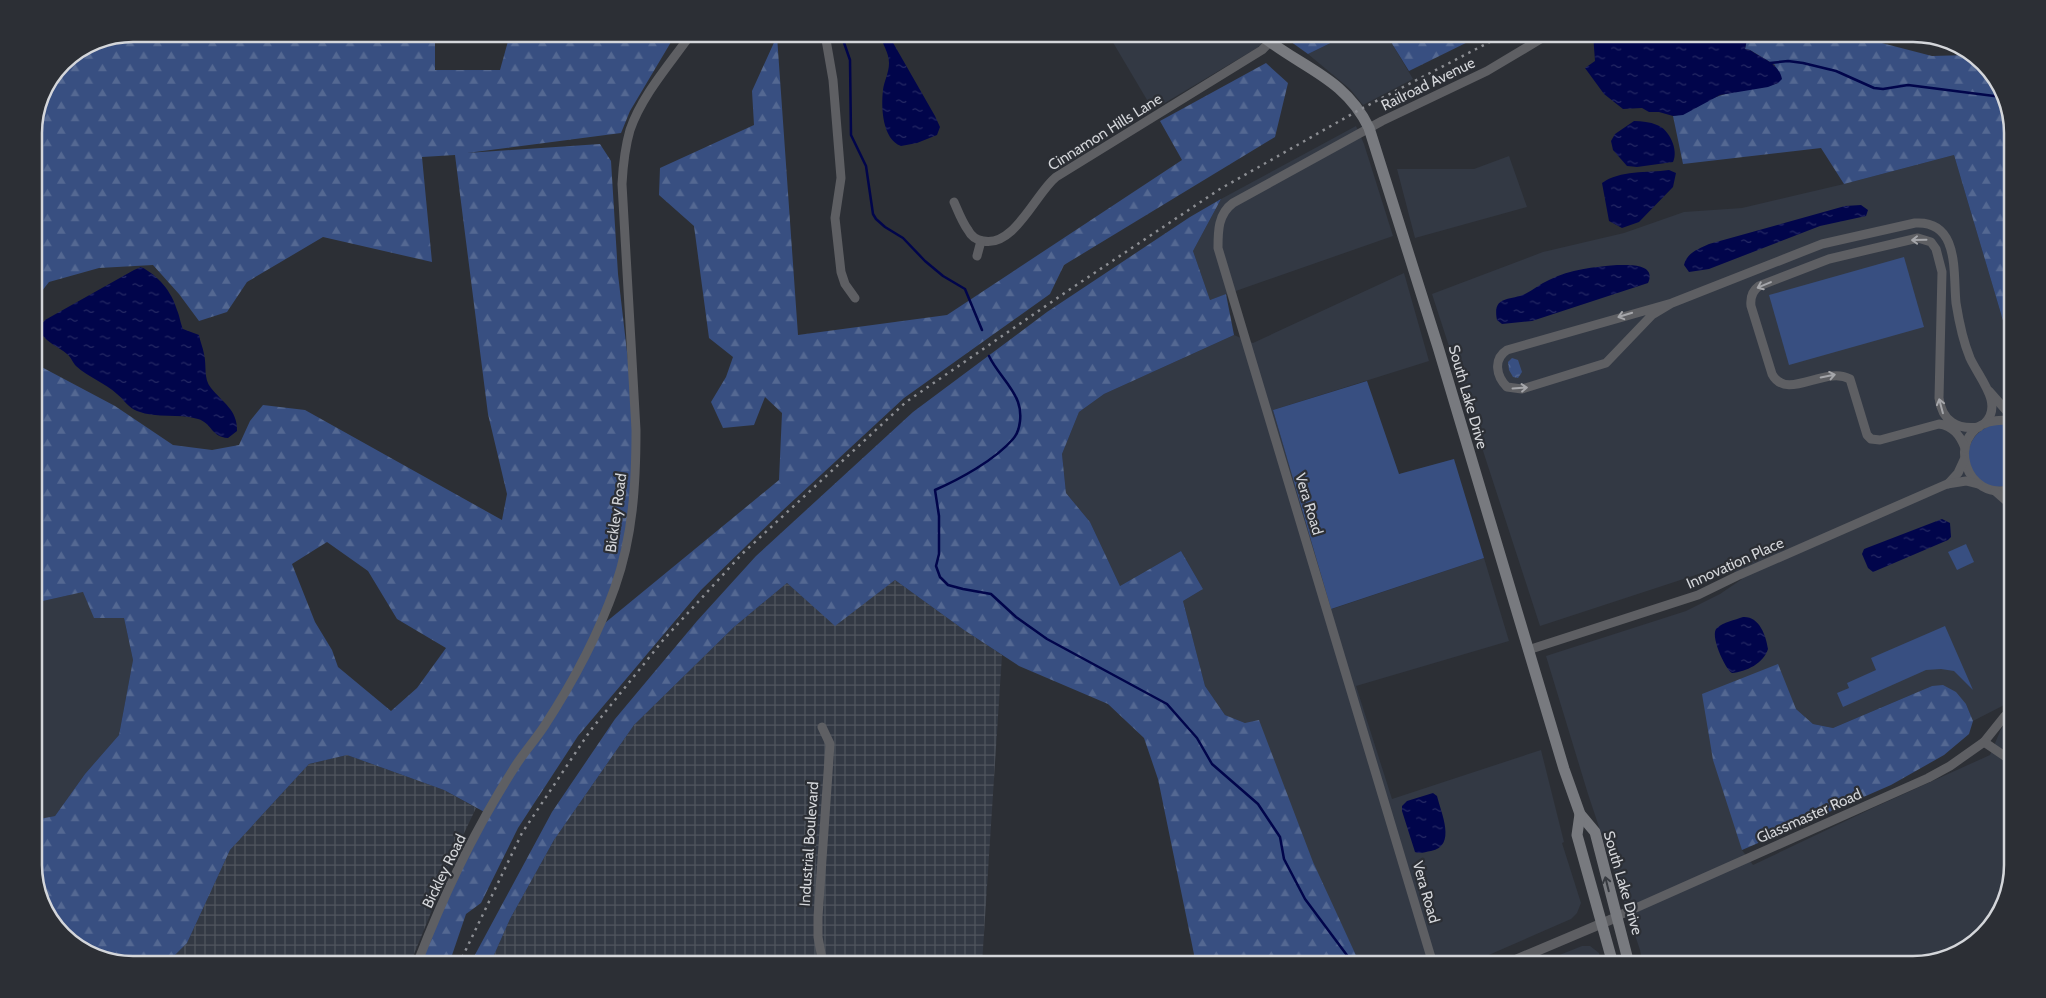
<svg xmlns="http://www.w3.org/2000/svg" width="2046" height="998" font-family="Cabin,sans-serif">
<style>
.built{fill:#333944}
.industrial{fill:url(#industrial-grid)}
.grass{fill:#384f81}
.forest{fill:url(#forest-firs);fill-rule:evenodd}
.park{fill:url(#park-crowns)}
.water{fill:url(#water-ripples)}
.lines{fill:none;stroke-linecap:round;stroke-linejoin:round}
.stream{stroke:#01054b;stroke-width:2.5}
.minor{stroke:#5e5f63;stroke-width:9}
.tertiary{stroke:#5e5f63;stroke-width:10}
.secondary{stroke:#787a7f;stroke-width:11}
.rail{stroke:#8c8e93;stroke-width:2.5;stroke-dasharray:2.5 5;stroke-linecap:butt}
.oneway{stroke:#a5a6aa}
.oneway2{stroke:#373a40}
.labels{text-anchor:middle;dominant-baseline:central;stroke-width:4.5;stroke-linejoin:round;paint-order:stroke}
.street-label{font-size:15px;fill:#d4d6da;stroke:#2c2f35}
.rim{fill:none;stroke:#d4d6da;stroke-width:2.5}
</style>
<defs>
<pattern id="industrial-grid" width="8" height="8" patternUnits="userSpaceOnUse" patternTransform="scale(1.25)"><rect width="8" height="8" fill="#333944"/><path d="M0 4h8M4 0v8" fill="none" stroke="#50555e"/></pattern>
<pattern id="forest-firs" width="22" height="20" patternUnits="userSpaceOnUse" patternTransform="scale(1.25)"><rect width="22" height="20" fill="#384f81"/><path d="M5 1l3.5 6h-7zM16 11l3.5 6h-7z" fill="#546892"/></pattern>
<pattern id="park-crowns" width="20" height="18" patternUnits="userSpaceOnUse" patternTransform="scale(1.25)"><rect width="20" height="18" fill="#384f81"/><path d="M2 6a3 3 0 1 1 6 0M12 15a3 3 0 1 1 6 0" fill="none" stroke="#546892"/></pattern>
<pattern id="water-ripples" width="26" height="14" patternUnits="userSpaceOnUse" patternTransform="scale(1.25)"><rect width="26" height="14" fill="#01054b"/><path d="M2 4q2-2 4 0t4 0M15 11q2-2 4 0t4 0" fill="none" stroke="#252964"/></pattern>
</defs>
<rect width="100%" height="100%" fill="#2c2f35"/>
<g class="built">
<polygon points="1108,34 1253,34 1262,45 1153,110"/>
<polygon points="1349,34 1386,34 1413,79 1363,105 1350,89 1308,54"/>
<polygon points="1356,126 1364,144 1393,236 1210,300 1193,251 1221,199"/>
<polygon points="1954,155 2012,351 2012,701 1973,721 1966,704 1932,686 1833,728 1813,724 1796,709 1742,850 1753,865 1875,807 1990,755 2001,729 2012,717 2012,864 2002,908 1968,948 1912,964 1643,964 1640,950 1588,794 1546,656 1686,611 1720,594 1742,579 1736,572 1729,570 1708,571 1540,626 1432,294 1543,252 1624,233 1684,212 1742,208 1844,184"/>
<polygon points="1509,156 1527,207 1415,238 1397,169 1474,169"/>
<polygon points="1404,273 1429,361 1273,410 1332,609 1484,558 1509,641 1356,686 1392,799 1541,750 1564,842 1562,843 1581,903 1577,913 1571,919 1468,964 1360,964 1245,723 1225,715 1205,686 1183,601 1203,589 1181,551 1120,586 1090,522 1066,493 1062,454 1079,412 1104,394 1234,335 1253,343"/>
<polygon points="83,592 124,618 133,660 119,735 85,774 55,816 34,820 34,603"/>
<polygon points="1582,946 1590,946 1599,953 1602,964 1537,964"/>
</g>
<g class="industrial">
<polygon points="895,580 964,630 1002,655 982,964 490,964 510,919 554,840 634,725 734,627 787,583 835,625"/>
<polygon points="347,755 444,790 476,808 458,846 410,964 166,964 187,943 230,850 309,764"/>
</g>
<g class="grass">
<polygon points="1904,257 1924,327 1789,365 1769,295"/>
<polygon points="1367,381 1399,474 1454,459 1484,558 1331,609 1273,410"/>
<path d="M2001,423L2012,426V485C2007,486 2001,487 1997,487C1962,486 1954,430 2001,423Z"/>
<polygon points="1966,544 1974,562 1957,570 1948,552"/>
<polygon points="1945,626 1973,690 1954,671 1941,669 1926,670 1843,707 1837,693 1849,688 1847,683 1876,670 1871,658"/>
</g>
<g class="forest">
<path d="M134,34H435V70H500L510,34H669L674,37L630,111L621,133L467,153L600,144L611,161L618,274L636,430L629,533L600,627L779,480L782,413L765,397L754,425L723,428L711,402L726,377L733,357L709,338L694,226L659,195L660,168L754,125L752,91L777,36L798,335L947,315L1182,160L1160,121L1266,63L1288,83L1275,137L1064,265L1050,294L904,398L782,511L701,590L578,736L518,828L481,903L466,914L449,964H417L488,814L444,790L347,755L309,764L230,850L187,943L166,964H134L90,954L51,920L34,871V820L55,816L85,774L119,735L133,660L124,618H94L83,592L34,603V363L115,406L173,445L212,450L239,445L250,421L263,405L305,410L502,520L507,494L488,414L455,155L422,157L432,262L323,237L247,282L227,312L199,321L179,294L153,265L99,268L49,282L34,301V128L41,95L63,63L96,41ZM327,542L368,571L397,619L446,648L417,688L391,711L338,667L332,650L315,622L292,564Z"/>
<polygon points="1280,34 1349,34 1308,54"/>
<polygon points="1386,34 1484,34 1409,71"/>
<path d="M1748,34H1847L1932,56L1968,55L1995,78L2012,128V351L1954,155L1844,184L1821,148L1683,164L1673,116C1691,114 1702,101 1719,96C1738,89 1759,90 1778,83L1775,65L1750,50L1745,49Z"/>
<polygon points="1221,199 1193,251 1210,300 1226,294 1234,335 1104,394 1079,412 1062,454 1066,493 1090,522 1120,586 1181,551 1203,589 1183,601 1205,686 1225,715 1245,723 1259,720 1313,862 1360,964 1196,964 1158,779 1144,738 1108,704 1019,666 964,630 895,580 835,626 787,583 734,627 634,725 554,840 510,919 490,964 470,964 552,812 615,719 697,621 756,556 913,412 1047,312 1190,217"/>
<polygon points="1778,664 1796,709 1813,724 1833,728 1932,686 1943,685 1956,692 1966,704 1973,721 1969,734 1944,755 1891,785 1742,850 1713,760 1702,694"/>
</g>
<polygon class="park" points="1512,358 1518,360 1522,372 1518,378 1513,377 1509,370 1508,362"/>
<g class="water">
<path d="M880,34H888L935,116L940,127L937,135L917,143L901,146C882,139 881,107 883,90C884,81 889,73 889,63C889,52 882,44 880,34Z"/>
<path d="M1593,34H1748L1745,49L1750,50C1761,58 1779,63 1782,79L1778,83L1768,87L1720,95L1683,115L1673,116L1659,112H1649L1642,108L1623,109L1604,94L1585,68L1595,61Z"/>
<path d="M1634,121C1642,121 1650,122 1657,125C1669,129 1679,150 1673,162L1637,167L1627,166L1613,150L1611,141L1615,134Z"/>
<path d="M1669,170L1676,173L1673,187L1639,222L1622,228L1609,221L1602,183C1620,170 1647,173 1669,170Z"/>
<path d="M1861,205L1868,210L1866,216L1820,226L1709,269L1689,272L1684,265C1687,252 1699,249 1709,244L1845,206Z"/>
<path d="M1617,265C1628,265 1657,263 1648,283L1532,321L1502,324L1497,320C1492,295 1510,301 1525,294C1533,290 1540,284 1549,280C1571,269 1593,267 1617,265Z"/>
<path d="M141,267C158,275 172,292 177,310C180,317 180,322 183,329L199,335C200,341 203,348 204,354C207,366 203,378 211,388C222,402 238,410 237,431L228,438C211,437 212,423 198,419C178,413 158,419 137,411C128,407 125,401 117,394C105,383 88,377 76,366C73,363 71,357 67,354C58,346 48,344 41,333V325L45,320L134,270Z"/>
<polygon points="1942,519 1950,523 1951,537 1948,540 1873,572 1868,568 1862,554 1864,549"/>
<path d="M1743,617C1759,616 1766,635 1768,649C1764,663 1746,672 1732,673C1725,669 1709,634 1717,628C1723,622 1735,620 1743,617Z"/>
<path d="M1433,793L1437,796C1441,813 1457,846 1431,851C1425,852 1420,854 1415,852L1402,811V806L1407,801Z"/>
</g>
<g class="lines">
<g class="stream">
<polyline points="841,34 850,60 851,135 866,166 873,214 876,219 885,227 903,238 925,261 943,276 965,289 982,330"/>
<polyline points="1770,63 1788,61 1803,63 1836,71 1874,88 1883,89 1908,85 2002,97"/>
<path d="M989,356C997,373 1012,385 1018,402C1022,413 1021,430 1013,439C995,460 960,479 935,490L939,516V554L936,566L940,577L948,585L963,589L991,594L1016,617L1047,639L1167,704L1197,738L1212,764L1258,804L1280,837L1284,859L1305,899L1352,962"/>
</g>
<g class="minor">
<polyline points="825,34 833,80 841,178 835,218 841,272 845,284 855,298"/>
<path d="M954,202C958,211 962,222 968,230C971,236 977,240 983,241C1014,248 1036,193 1056,177L1262,50L1270,42"/>
<polyline points="977,256 981,241"/>
<path d="M1672,303L1652,315L1606,363L1522,389L1507,387C1496,376 1493,359 1507,350L1672,303L1822,244L1915,223C1960,220 1953,273 1956,303C1959,322 1963,341 1970,358C1979,378 2004,404 1985,423"/>
<polyline points="1989,391 2012,417"/>
<path d="M2012,422C2005,419 1997,420 1989,422C1945,435 1965,503 2012,489"/>
<path d="M1965,448C1960,435 1953,426 1939,424L1880,440L1871,439L1867,435L1850,379C1825,365 1787,402 1772,374L1751,306C1750,297 1752,291 1759,286L1829,259L1918,238L1931,242L1936,249L1942,272L1939,398C1942,421 1957,430 1979,427"/>
<polyline points="1948,484 1958,473 1964,460"/>
<polyline points="1995,491 2012,506"/>
<polyline points="1528,650 1698,595 1737,576 1947,484 1966,481 1978,484"/>
<polyline points="822,727 830,744 818,917 818,937 823,964"/>
<polyline points="1984,742 2004,717 2012,710"/>
<polyline points="1611,919 1928,778 1950,766 1984,742 2012,761"/>
<path d="M417,964C443,896 476,827 516,765C525,751 536,739 545,725C573,682 598,635 615,587C633,536 636,484 636,430L622,184C623,166 625,147 630,130C642,95 670,64 691,34"/>
<path d="M1433,964L1218,248C1218,231 1218,214 1233,203L1382,121L1487,71L1549,34"/>
</g>
<polyline class="tertiary" points="1506,964 1610,920"/>
<g class="secondary">
<path d="M1260,34C1299,67 1345,77 1369,128L1438,347L1564,769L1580,814L1595,832L1629,964"/>
<polyline points="1580,814 1577,835 1613,964"/>
</g>
<polyline class="rail" points="459,964 522,833 590,731 664,639 742,554 906,402 1069,290 1220,189 1359,110 1505,34"/>
</g>
<defs><path id="oneway-shaft" d="M-6 0H5M1.5-3L5.5 0L1.5 3" fill="none" stroke-width="1.6" stroke-linecap="round" stroke-linejoin="round" transform="scale(1.25)"/></defs>
<g class="oneway">
<use href="#oneway-shaft" transform="translate(1919 240) rotate(179)"/>
<use href="#oneway-shaft" transform="translate(1764 285) rotate(157)"/>
<use href="#oneway-shaft" transform="translate(1625 315) rotate(163)"/>
<use href="#oneway-shaft" transform="translate(1828 376) rotate(-11)"/>
<use href="#oneway-shaft" transform="translate(1520 388) rotate(-4)"/>
<use href="#oneway-shaft" transform="translate(1941 406) rotate(-105)"/>
</g>
<use class="oneway2" href="#oneway-shaft" transform="translate(1607 884) rotate(-104)"/>
<g class="labels">
<g class="street-label">
<text transform="translate(1428 84) rotate(-26)">Railroad Avenue</text>
<text transform="translate(1105 132) rotate(-32)">Cinnamon Hills Lane</text>
<text transform="translate(1468 397) rotate(74)">South Lake Drive</text>
<text transform="translate(1309 504) rotate(73)">Vera Road</text>
<text transform="translate(616 513) rotate(-82)">Bickley Road</text>
<text transform="translate(1735 563) rotate(-24)">Innovation Place</text>
<text transform="translate(1809 816) rotate(-24)">Glassmaster Road</text>
<text transform="translate(809 844) rotate(-86)">Industrial Boulevard</text>
<text transform="translate(444 871) rotate(-64)">Bickley Road</text>
<text transform="translate(1623 883) rotate(74)">South Lake Drive</text>
<text transform="translate(1426 892) rotate(74)">Vera Road</text>
</g>
</g>
<path d="M0 0H2046V998H0ZM133 42H1913A91 91 0 0 1 2004 133V865A91 91 0 0 1 1913 956H133A91 91 0 0 1 42 865V133A91 91 0 0 1 133 42Z" fill="#2c2f35" fill-rule="evenodd"/>
<path class="rim" d="M133 42H1913A91 91 0 0 1 2004 133V865A91 91 0 0 1 1913 956H133A91 91 0 0 1 42 865V133A91 91 0 0 1 133 42Z"/>
</svg>
